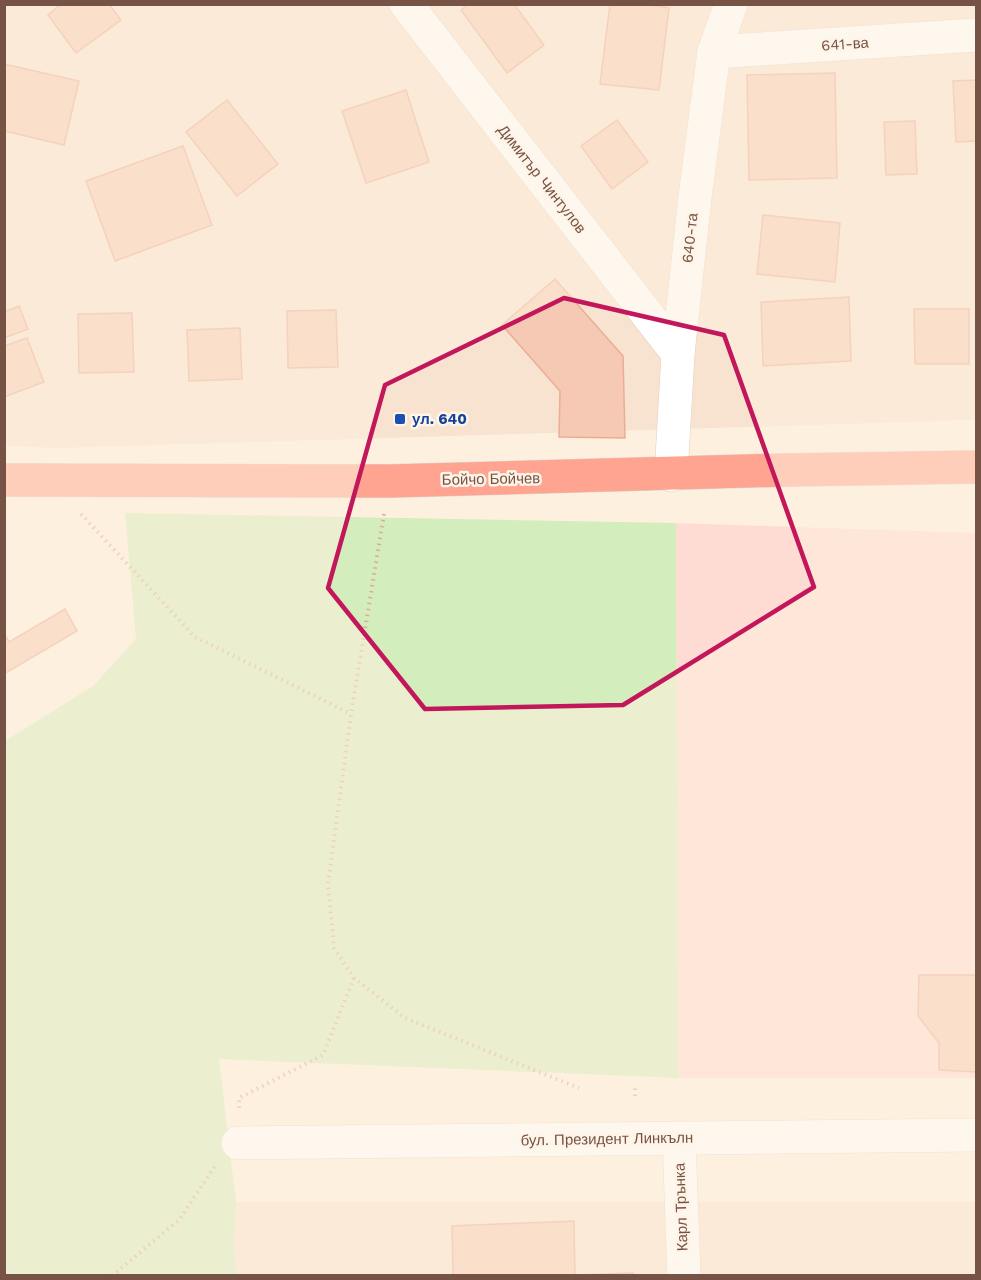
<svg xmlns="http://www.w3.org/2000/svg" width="981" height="1280" font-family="'Work Sans',sans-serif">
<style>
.residential{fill:#f8e3d0}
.commercial{fill:#ffdcd3}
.green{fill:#d4edbd}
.building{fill:#f6c9b4;stroke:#eaad93;stroke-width:1.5}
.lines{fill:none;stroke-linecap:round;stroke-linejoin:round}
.minor-casing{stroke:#e5cdbe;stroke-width:34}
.highway-casing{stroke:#dcd2cf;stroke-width:34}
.path{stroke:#dbac98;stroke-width:4;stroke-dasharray:1.5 4.5;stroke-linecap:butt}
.minor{stroke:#fff;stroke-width:33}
.highway{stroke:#fea490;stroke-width:33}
.marked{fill:none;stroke:#c2185b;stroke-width:4.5;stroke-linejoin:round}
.transit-dot{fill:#1a4fb4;stroke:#fff4e8;stroke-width:2}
.labels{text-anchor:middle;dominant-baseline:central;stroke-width:5;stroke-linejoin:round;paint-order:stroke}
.street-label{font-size:15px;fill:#775345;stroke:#fff4e8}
.transit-label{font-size:15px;font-weight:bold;fill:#164399;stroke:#fff4e8;text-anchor:start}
</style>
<rect width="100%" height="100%" fill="#fef0df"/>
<g class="residential">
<polygon points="5,5 976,5 976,420 57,448 5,446"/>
<polygon points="236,1202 976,1202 976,1275 237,1275 234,1246"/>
</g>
<polygon class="commercial" points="676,523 976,533 976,1078 678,1078"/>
<polygon class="green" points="125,513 676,523 678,1078 219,1059 236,1202 234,1246 237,1275 5,1276 5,741 93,686 136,639"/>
<g class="building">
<polygon points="61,4 109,4 121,20 76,53 48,15"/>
<polygon points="469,4 514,4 544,45 507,73 461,10"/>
<polygon points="610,4 643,4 669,8 659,90 600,84"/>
<polygon points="4,64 79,81 64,145 4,131"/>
<polygon points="835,73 837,178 749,180 747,75"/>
<polygon points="976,80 976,141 956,142 953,81"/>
<polygon points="406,90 429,162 366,183 342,111"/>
<polygon points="227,100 278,164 237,196 186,132"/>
<polygon points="617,120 648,162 612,189 581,146"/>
<polygon points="915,121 917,174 886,175 884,122"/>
<polygon points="183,146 212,225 115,261 86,181"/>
<polygon points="763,215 840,223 835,282 757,274"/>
<polygon points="555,279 623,356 625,438 559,437 560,391 502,325"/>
<polygon points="849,297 851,361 763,366 761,302"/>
<polygon points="19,306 28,329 4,338 4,312"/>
<polygon points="914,309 969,309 969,364 915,364"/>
<polygon points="336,310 338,367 288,368 287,311"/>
<polygon points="132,313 134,372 79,373 78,314"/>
<polygon points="240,328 242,379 189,381 187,330"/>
<polygon points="27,338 44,382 4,397 4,346"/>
<polygon points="65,609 77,631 4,674 4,633 9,642"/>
<polygon points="919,975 976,975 976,1072 939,1070 939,1043 918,1016"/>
<polygon points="574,1221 575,1275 633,1273 633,1276 453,1276 452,1226"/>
</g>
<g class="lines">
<defs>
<g id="minor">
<polyline points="406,4 678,354"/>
<polyline points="714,52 976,35"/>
<polyline points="671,475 678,354 695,197 714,52 731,4"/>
<polyline points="679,1138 684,1276"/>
<polyline points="238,1143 976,1135"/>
</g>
<polyline id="highway" points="4,480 390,481 786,470 976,467"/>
</defs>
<use href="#minor" class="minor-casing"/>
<use href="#highway" class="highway-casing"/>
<g class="path">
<polyline points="81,514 195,637 351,714"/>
<polyline points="384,514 351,714 328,884 334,948 354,978 405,1018 579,1088"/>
<polyline points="635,1096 635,1087"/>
<polyline points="239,1108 239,1098 323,1055 354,978"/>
<polyline points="112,1276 179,1220 215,1166"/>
</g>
<use href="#minor" class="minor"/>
<use href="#highway" class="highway"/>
</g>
<path d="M0 0H981V1280H0ZM564,298L724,335L814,587L623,705L425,709L328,588L385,385Z" fill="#fef0df" fill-opacity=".55" fill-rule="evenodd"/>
<path class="marked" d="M564,298L724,335L814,587L623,705L425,709L328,588L385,385Z"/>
<rect class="transit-dot" x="394" y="413" width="12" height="12" rx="3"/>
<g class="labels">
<g class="street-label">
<text transform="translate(845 44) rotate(-4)">641-ва</text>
<text transform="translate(542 179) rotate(52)">Димитър Чинтулов</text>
<text transform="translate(690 238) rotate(-84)">640-та</text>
<text transform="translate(491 479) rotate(-1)">Бойчо Бойчев</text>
<text transform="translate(607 1139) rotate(-1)">бул. Президент Линкълн</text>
<text transform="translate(681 1207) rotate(-92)">Карл Трънка</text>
</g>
<g class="transit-label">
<text x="412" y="419">ул. 640</text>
</g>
</g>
<rect width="981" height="1280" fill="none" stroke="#775345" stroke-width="12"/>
</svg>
